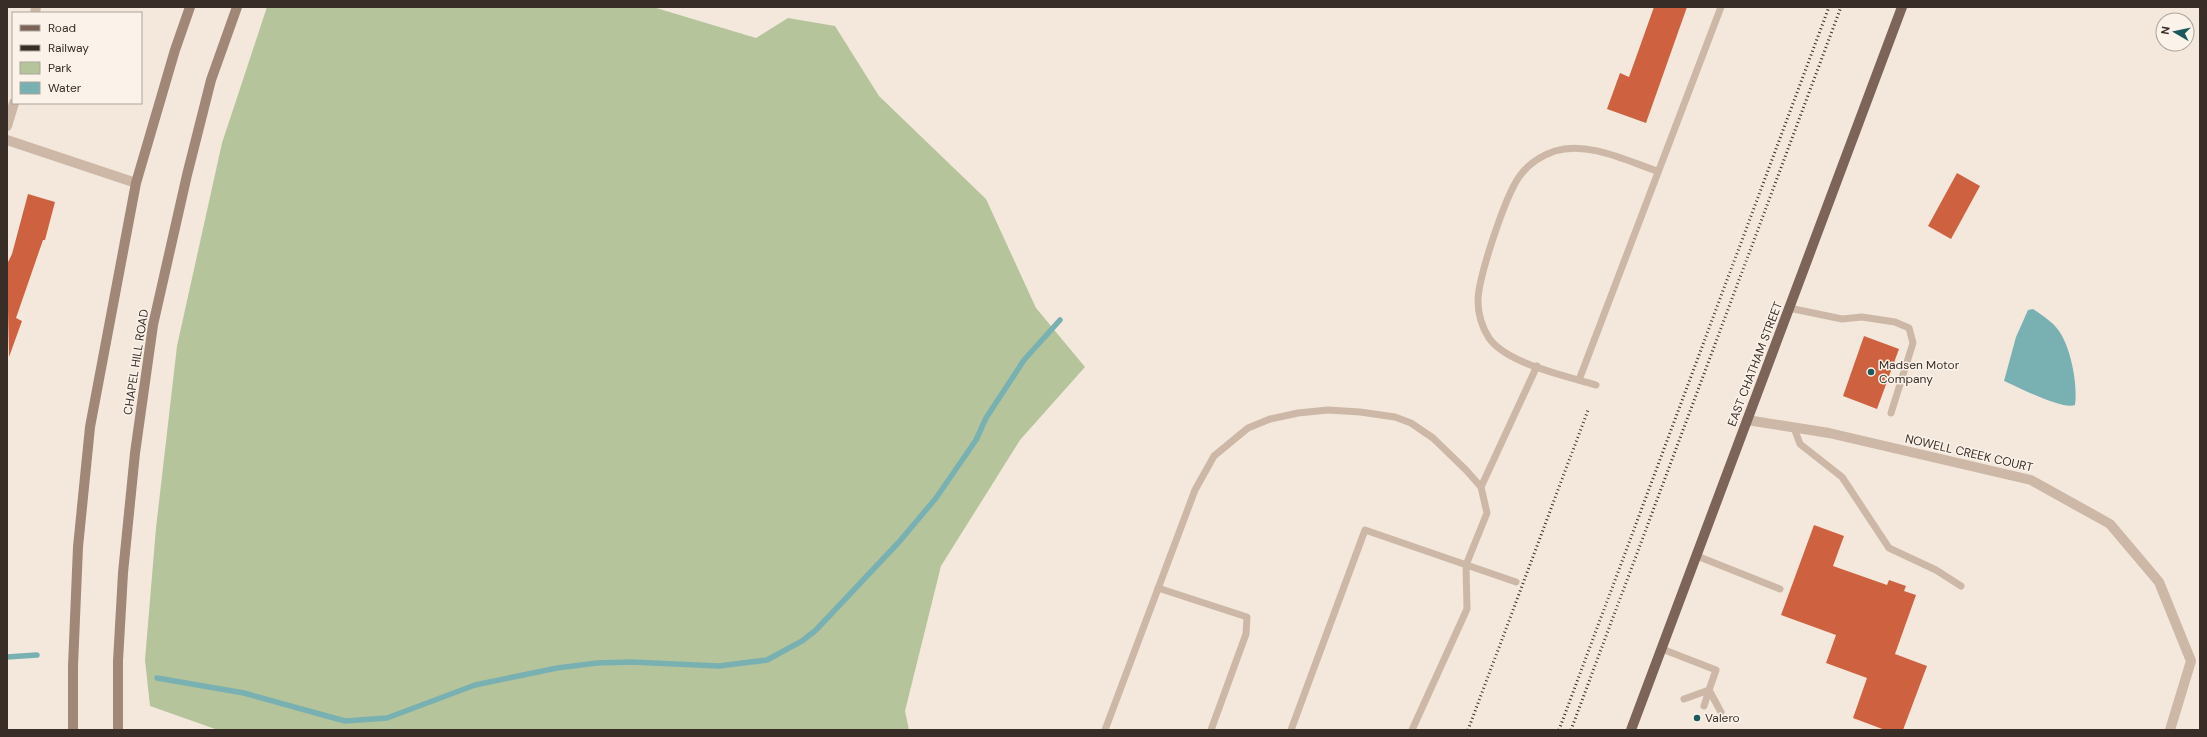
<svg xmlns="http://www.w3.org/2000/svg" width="2207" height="737" font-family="'DM Sans',sans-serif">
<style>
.green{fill:#b6c49b}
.water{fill:#79b1b3}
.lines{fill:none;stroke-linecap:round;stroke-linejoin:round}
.stream{stroke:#79b1b3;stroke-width:5.5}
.building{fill:#ce6240}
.lane{stroke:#cdb8a7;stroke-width:7}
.street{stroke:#cdb8a7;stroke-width:10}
.secondary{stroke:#a18778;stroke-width:10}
.primary{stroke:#7c6458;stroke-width:10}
.rail{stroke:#392d28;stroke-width:3;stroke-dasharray:1 3;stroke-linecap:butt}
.poi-dot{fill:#1a595d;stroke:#fbf3e9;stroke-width:1.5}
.labels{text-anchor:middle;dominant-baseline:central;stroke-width:3;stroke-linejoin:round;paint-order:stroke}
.street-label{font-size:12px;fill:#392d28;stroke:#fbf3e9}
.poi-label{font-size:12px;fill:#392d28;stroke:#fbf3e9;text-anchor:start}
</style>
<rect width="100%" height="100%" fill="#f4e8dc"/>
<polygon class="green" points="267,7 653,7 756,38 788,18 835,26 879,96 986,199 1036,308 1085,367 1020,440 941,566 905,711 909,730 218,730 150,706 145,660 156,528 177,346 222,143"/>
<path class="water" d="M2033,309C2042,315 2053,322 2059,331C2071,348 2078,385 2075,405C2062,410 2018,387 2004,381L2016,337L2028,310Z"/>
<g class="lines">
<g class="stream">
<polyline points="7,657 37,655"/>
<polyline points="157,678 244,693 345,721 387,718 475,685 557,668 597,663 631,662 719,666 767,660 802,641 816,630 899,542 936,498 976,440 986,418 1024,360 1060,320"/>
</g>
</g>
<g class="building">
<polygon points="1654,7 1687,7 1646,123 1607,109 1620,73 1629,77"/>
<polygon points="1957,173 1980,186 1951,239 1928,226"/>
<polygon points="28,194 55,202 45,240 43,240 16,318 22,321 9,357 7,264 12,254"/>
<polygon points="1864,336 1899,349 1877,409 1843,396"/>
<polygon points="1814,525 1844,536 1833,566 1887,585 1889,580 1906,586 1904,591 1916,595 1895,654 1927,666 1903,730 1885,730 1853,718 1867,678 1826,663 1836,635 1781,615"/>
</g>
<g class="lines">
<g class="lane">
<polyline points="1789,308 1842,319 1862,317 1895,322 1909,328 1913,343 1891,413"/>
<polyline points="1579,380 1721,7"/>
<path d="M1596,385C1567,376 1507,364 1489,338C1482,327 1478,314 1478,301C1478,278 1505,197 1519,177C1528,164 1540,156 1555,151C1588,141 1627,161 1657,171"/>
<polyline points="1794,428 1800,444 1842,477 1889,548 1936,570 1961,586"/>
<polyline points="1481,487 1537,366"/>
<polyline points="1697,556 1780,589"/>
<polyline points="1158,588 1247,617 1246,634 1211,730"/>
<polyline points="1662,649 1716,670 1709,690 1684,699"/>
<polyline points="1709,690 1721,712"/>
<polyline points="1704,706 1709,690"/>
<polyline points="1105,730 1195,490 1214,456 1248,428 1270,419 1298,413 1328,410 1360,412 1395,417 1411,423 1433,438 1466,470 1481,487 1487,513 1466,565 1467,609 1412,730"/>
<polyline points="1291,730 1365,530 1516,582"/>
</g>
<g class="street">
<polyline points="35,13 36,7"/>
<polyline points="7,126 14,103"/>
<polyline points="7,140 136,183"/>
<polyline points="1747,420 1829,433 2031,480 2110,524 2159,582 2191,661 2170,730"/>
</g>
<g class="secondary">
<polyline points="73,730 73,666 78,547 90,427 136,183 175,50 190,7"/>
<polyline points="118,730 118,661 123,573 135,453 153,325 187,175 211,80 237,7"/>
</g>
<polyline class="primary" points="1631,730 1902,7"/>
<g class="rail">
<polyline points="1468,730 1588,410"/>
<polyline points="1559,730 1829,7"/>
<polyline points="1571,730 1841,7"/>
</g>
</g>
<g class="poi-dot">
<circle cx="1871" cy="372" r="4"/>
<circle cx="1697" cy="718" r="4"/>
</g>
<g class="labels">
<g class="street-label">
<text transform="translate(136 362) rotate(-81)">CHAPEL HILL ROAD</text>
<text transform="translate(1755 364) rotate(-69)">EAST CHATHAM STREET</text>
<text transform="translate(1969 453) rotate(13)">NOWELL CREEK COURT</text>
</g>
<g class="poi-label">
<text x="1879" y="365">Madsen Motor<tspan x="1879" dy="14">Company</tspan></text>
<text x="1705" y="718">Valero</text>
</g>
</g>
<rect width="2207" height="737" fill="none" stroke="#392d28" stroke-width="16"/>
<rect x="12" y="12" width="130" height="92" fill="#fbf3e9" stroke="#ada49c"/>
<rect x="20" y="25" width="20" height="6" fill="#7c6458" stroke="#ada49c"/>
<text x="48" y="32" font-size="12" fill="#392d28">Road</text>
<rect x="20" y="45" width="20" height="6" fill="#392d28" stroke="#ada49c"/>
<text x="48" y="52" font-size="12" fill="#392d28">Railway</text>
<rect x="20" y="62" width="20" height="12" fill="#b6c49b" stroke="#ada49c"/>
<text x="48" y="72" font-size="12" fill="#392d28">Park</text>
<rect x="20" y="82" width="20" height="12" fill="#79b1b3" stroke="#ada49c"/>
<text x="48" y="92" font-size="12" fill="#392d28">Water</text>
<g transform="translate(2175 32) rotate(279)"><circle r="19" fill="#fbf3e9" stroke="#ada49c"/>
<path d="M0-3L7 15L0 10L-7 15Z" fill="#1a595d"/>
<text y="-6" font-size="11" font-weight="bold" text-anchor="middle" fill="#392d28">N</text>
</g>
</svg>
